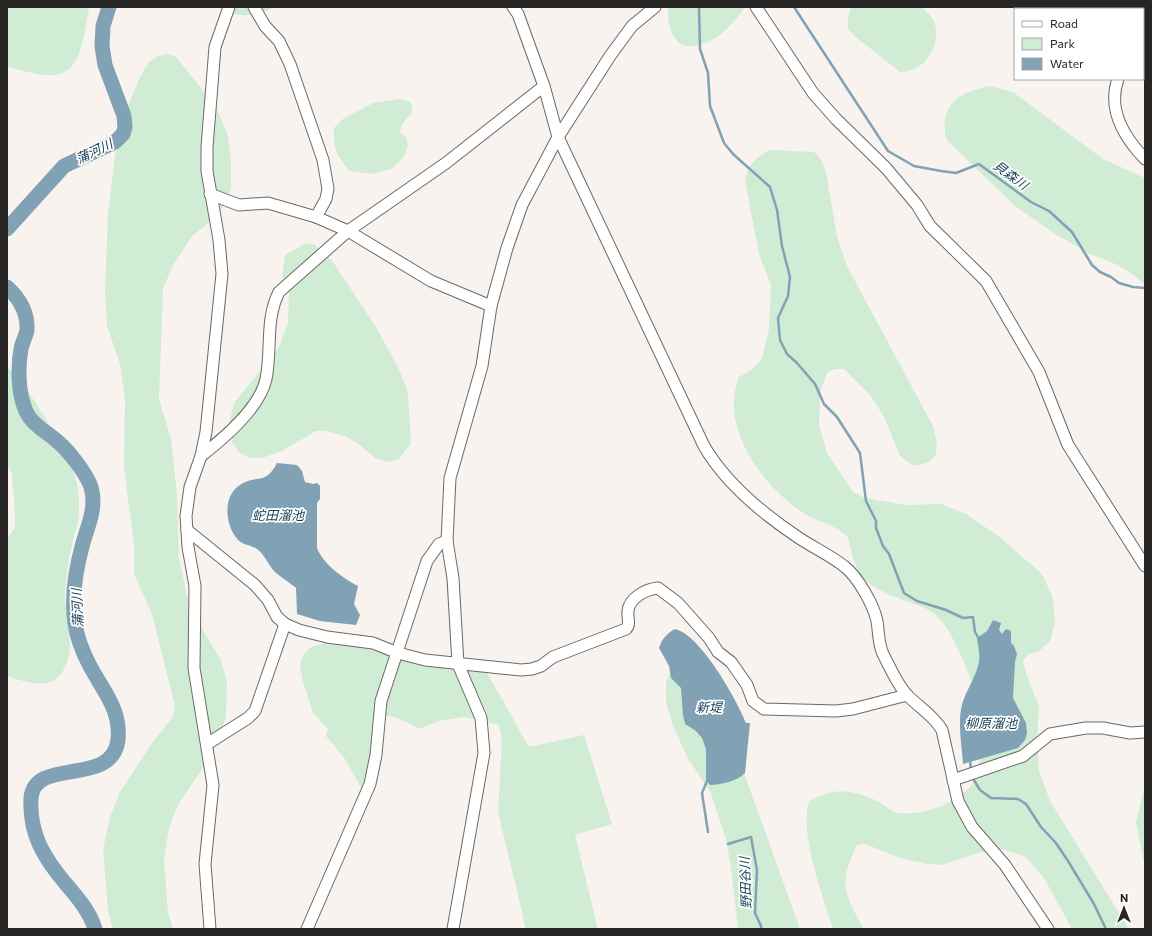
<svg xmlns="http://www.w3.org/2000/svg" width="1152" height="936" font-family="Commissioner,'Noto Sans JP',sans-serif">
<style>
.green{fill:#d0ecd4}
.water{fill:#81a2b5}
.lines{fill:none;stroke-linecap:round;stroke-linejoin:round}
.stream{stroke:#81a2b5;stroke-width:2.5}
.river{stroke:#81a2b5;stroke-width:15}
.minor-casing{stroke:#6d6865;stroke-width:13}
.minor{stroke:#fff;stroke-width:11}
.labels{text-anchor:middle;dominant-baseline:central;stroke-width:3.5;stroke-linejoin:round;paint-order:stroke}
.water-label{font-size:13px;font-style:italic;fill:#113d53;stroke:#fff}
</style>
<rect width="100%" height="100%" fill="#f9f3ef"/>
<g class="green">
<path d="M7,7H89C79,71 74,88 7,66Z"/>
<path d="M218,7H272L271,9C253,17 235,18 218,7Z"/>
<path d="M668,7H745C733,25 714,45 692,46C687,46 681,46 678,42C669,33 668,18 668,7Z"/>
<path d="M851,7H922C926,12 934,18 935,24C941,47 924,72 900,72L857,38L848,29V18Z"/>
<polygon points="167,54 176,57 216,107 228,136 231,161 231,188 227,200 217,216 192,236 172,267 163,289 159,399 171,439 177,495 179,557 187,597 205,634 221,660 227,682 226,717 211,756 179,803 169,827 164,859 168,913 173,929 113,929 108,911 103,850 110,817 120,792 152,743 173,717 175,706 152,614 134,574 134,543 124,469 125,400 120,364 107,326 105,291 108,213 115,156 128,106 140,77 149,62 158,56"/>
<path d="M990,86L1013,92L1103,159L1145,178V285L1131,273L1113,263L1088,253L1057,235L1016,207L946,139C939,104 959,92 990,86Z"/>
<path d="M399,99L409,101L412,104V113L402,124L400,131L407,139L408,146L404,157L391,169L371,174L350,171C336,155 333,149 334,128L343,119L373,103Z"/>
<path d="M769,150L814,152L820,158L826,171L837,237L847,266L933,426L937,444L936,454L929,462L920,465H912L900,456L884,417L871,396L844,369H835L827,373L820,393L819,425L827,453L853,492L865,498L906,505L941,504L966,514L1001,538L1042,574L1053,598L1055,622L1050,641L1038,652L1029,654L1023,661L1027,676L1039,706L1037,739L1039,771L1050,801L1129,929H1072L1044,878L1026,857L1005,850L981,852L942,865L928,864L903,859L865,844L857,845C838,884 844,893 864,929H833C823,897 799,834 809,802C833,787 851,789 877,801C884,804 891,812 898,813C916,815 934,810 950,802C961,796 973,787 977,775C982,760 981,712 977,697C971,678 955,638 943,623C935,612 926,608 914,604C869,586 858,587 848,537C835,524 820,523 805,514C771,492 739,453 734,411C733,400 735,389 738,378L752,369L762,359L769,328L771,285L759,254L745,181L748,168L757,158Z"/>
<polygon points="306,243 315,245 333,262 374,324 397,365 408,392 411,443 399,459 388,462 375,458 356,442 344,436 325,431 316,431 282,451 262,458 250,458 240,453 233,444 228,429 234,403 278,349 288,323 289,293 282,276 285,255"/>
<path d="M7,367C25,379 72,460 77,483C79,492 79,504 79,513C79,522 75,531 73,540C69,558 66,575 65,594C65,620 78,651 61,674C48,691 23,681 7,676V538L15,528V513L12,474L7,465Z"/>
<path d="M328,642L357,645L436,666L485,669L529,747L584,735L612,824L575,835L598,929H526L498,812L502,741L499,725L464,717L439,721L419,729C405,721 393,714 377,715L371,758L362,789L345,759L326,736L328,729L313,713L303,682L300,666L303,655L311,647Z"/>
<polygon points="673,665 739,759 800,929 738,929 731,868 726,839 710,791 688,759 673,726 666,703 666,682"/>
<polygon points="1145,786 1145,868 1136,822"/>
</g>
<g class="water">
<path d="M277,463L297,465L302,471L305,482L313,484L317,483L320,486V499L317,503V548C323,564 344,579 358,586L354,604L360,615L356,625L320,621L297,614L296,588C289,582 280,577 274,571C268,564 264,554 257,549C251,545 243,545 238,540C225,526 222,496 240,485C257,474 265,486 277,463Z"/>
<path d="M993,620L1001,623L999,630L1002,634L1006,629L1011,631V643L1014,646L1017,654L1015,662L1013,698L1026,723L1027,733L1025,740L1018,748L963,764C962,746 958,727 961,709C964,693 974,681 978,666C981,657 978,647 977,638L987,631Z"/>
<path d="M675,629C700,634 737,700 746,723H750L745,773C738,781 720,785 710,785L706,780V749L702,738L696,731L685,724L683,715L681,688L671,678L669,666L659,648C662,639 667,633 675,629Z"/>
</g>
<g class="lines">
<g class="stream">
<polyline points="699,7 700,49 708,73 710,106 724,143 733,154 770,187 777,210 782,246 790,277 788,296 778,318 780,340 787,354 797,363 815,384 824,404 837,417 860,453 866,501 876,521 876,528 883,546 889,554 904,593 917,601 946,610 963,618 973,617 975,632 979,639"/>
<polyline points="794,7 888,151 914,166 941,171 956,173 979,164 1031,202 1049,211 1072,232 1092,265 1100,272 1111,277 1119,283 1133,287 1145,288"/>
<polyline points="970,760 971,770"/>
<polyline points="972,777 980,790 991,798 1018,799 1026,804 1041,827 1056,843 1068,861 1094,904 1106,929"/>
<polyline points="707,781 702,793 708,832"/>
<polyline points="728,844 751,837 757,870 755,913 761,926 761,929"/>
</g>
<g class="river">
<polyline points="7,229 64,166 115,142 123,134 125,127 124,116 105,65 102,46 103,26 109,7"/>
<path d="M7,287C19,298 28,312 27,330C26,336 22,343 21,349C18,365 18,390 24,406C29,423 44,430 57,441C69,451 86,473 91,487C97,507 88,525 83,543C76,568 71,597 75,623C77,638 83,653 90,666C103,691 121,709 118,740C112,788 35,756 31,798C29,834 44,858 66,884C78,898 90,912 95,929"/>
</g>
<defs>
<g id="minor">
<polyline points="254,7 265,26 279,41 290,64 323,160 328,189 326,199 316,217"/>
<path d="M513,7L518,14L544,86L558,137L704,446C726,484 763,514 799,538C814,548 832,556 845,567C858,577 874,606 877,621C879,633 878,643 883,654C890,667 897,685 908,696C919,707 934,716 942,730L958,801L972,827L1005,865L1048,929"/>
<polyline points="756,7 813,93 836,119 886,168 917,205 930,226 986,281 1039,372 1068,445 1145,566"/>
<polyline points="1143,9 1144,7"/>
<path d="M1118,79C1107,110 1124,137 1145,159"/>
<polyline points="210,194 239,205 268,203 316,217 348,231 431,281 491,306"/>
<path d="M201,456C223,439 260,408 266,379C272,350 265,319 279,292L348,231L446,163L544,86"/>
<path d="M187,530L255,585L268,600L277,617L285,624L299,630L327,637L373,643L398,653L425,660L521,670L532,669L541,666L553,657L626,629C631,624 627,618 628,611C629,598 646,589 658,588L678,603L709,638L718,652L731,662L747,685L753,701L764,709L836,711L853,709L907,695"/>
<polyline points="207,744 248,718 255,711 285,624"/>
<polyline points="953,780 1023,756 1050,734 1086,728 1103,728 1130,733 1145,732"/>
<polyline points="210,929 205,864 213,785 194,668 195,586 188,547 186,516 190,487 201,456 206,432 222,274 219,240 207,171 207,147 215,47 229,7"/>
<polyline points="307,929 370,784 376,755 381,701 427,561 439,544 447,541"/>
<polyline points="453,929 484,753 481,718 458,664 453,578 447,541 450,478 482,366 491,306 507,248 522,205 558,137 610,56 632,26 655,7"/>
</g>
</defs>
<use href="#minor" class="minor-casing"/>
<use href="#minor" class="minor"/>
</g>
<g class="labels">
<g class="water-label">
<text transform="translate(94 151) rotate(-26)">蒲河川</text>
<text transform="translate(1011 175) rotate(36)">貝森川</text>
<text x="278" y="515">蛇田溜池</text>
<text transform="translate(77 608) rotate(-93)">蒲河川</text>
<text x="709" y="707">新堤</text>
<text x="991" y="723">柳原溜池</text>
<text transform="translate(745 883) rotate(-92)">野田谷川</text>
</g>
</g>
<rect width="1152" height="936" fill="none" stroke="#282624" stroke-width="16"/>
<rect x="1014" y="8" width="130" height="72" fill="#ffffff" stroke="#a9a8a7"/>
<rect x="1022" y="21" width="20" height="6" fill="#ffffff" stroke="#a9a8a7"/>
<text x="1050" y="28" font-size="12" fill="#282624">Road</text>
<rect x="1022" y="38" width="20" height="12" fill="#d0ecd4" stroke="#a9a8a7"/>
<text x="1050" y="48" font-size="12" fill="#282624">Park</text>
<rect x="1022" y="58" width="20" height="12" fill="#81a2b5" stroke="#a9a8a7"/>
<text x="1050" y="68" font-size="12" fill="#282624">Water</text>
<g transform="translate(1124 908)" stroke="#ffffff" stroke-width="3" paint-order="stroke">
<path d="M0-3L7 15L0 10L-7 15Z" fill="#282624"/>
<text y="-6" font-size="11" font-weight="bold" text-anchor="middle" fill="#282624">N</text>
</g>
</svg>
